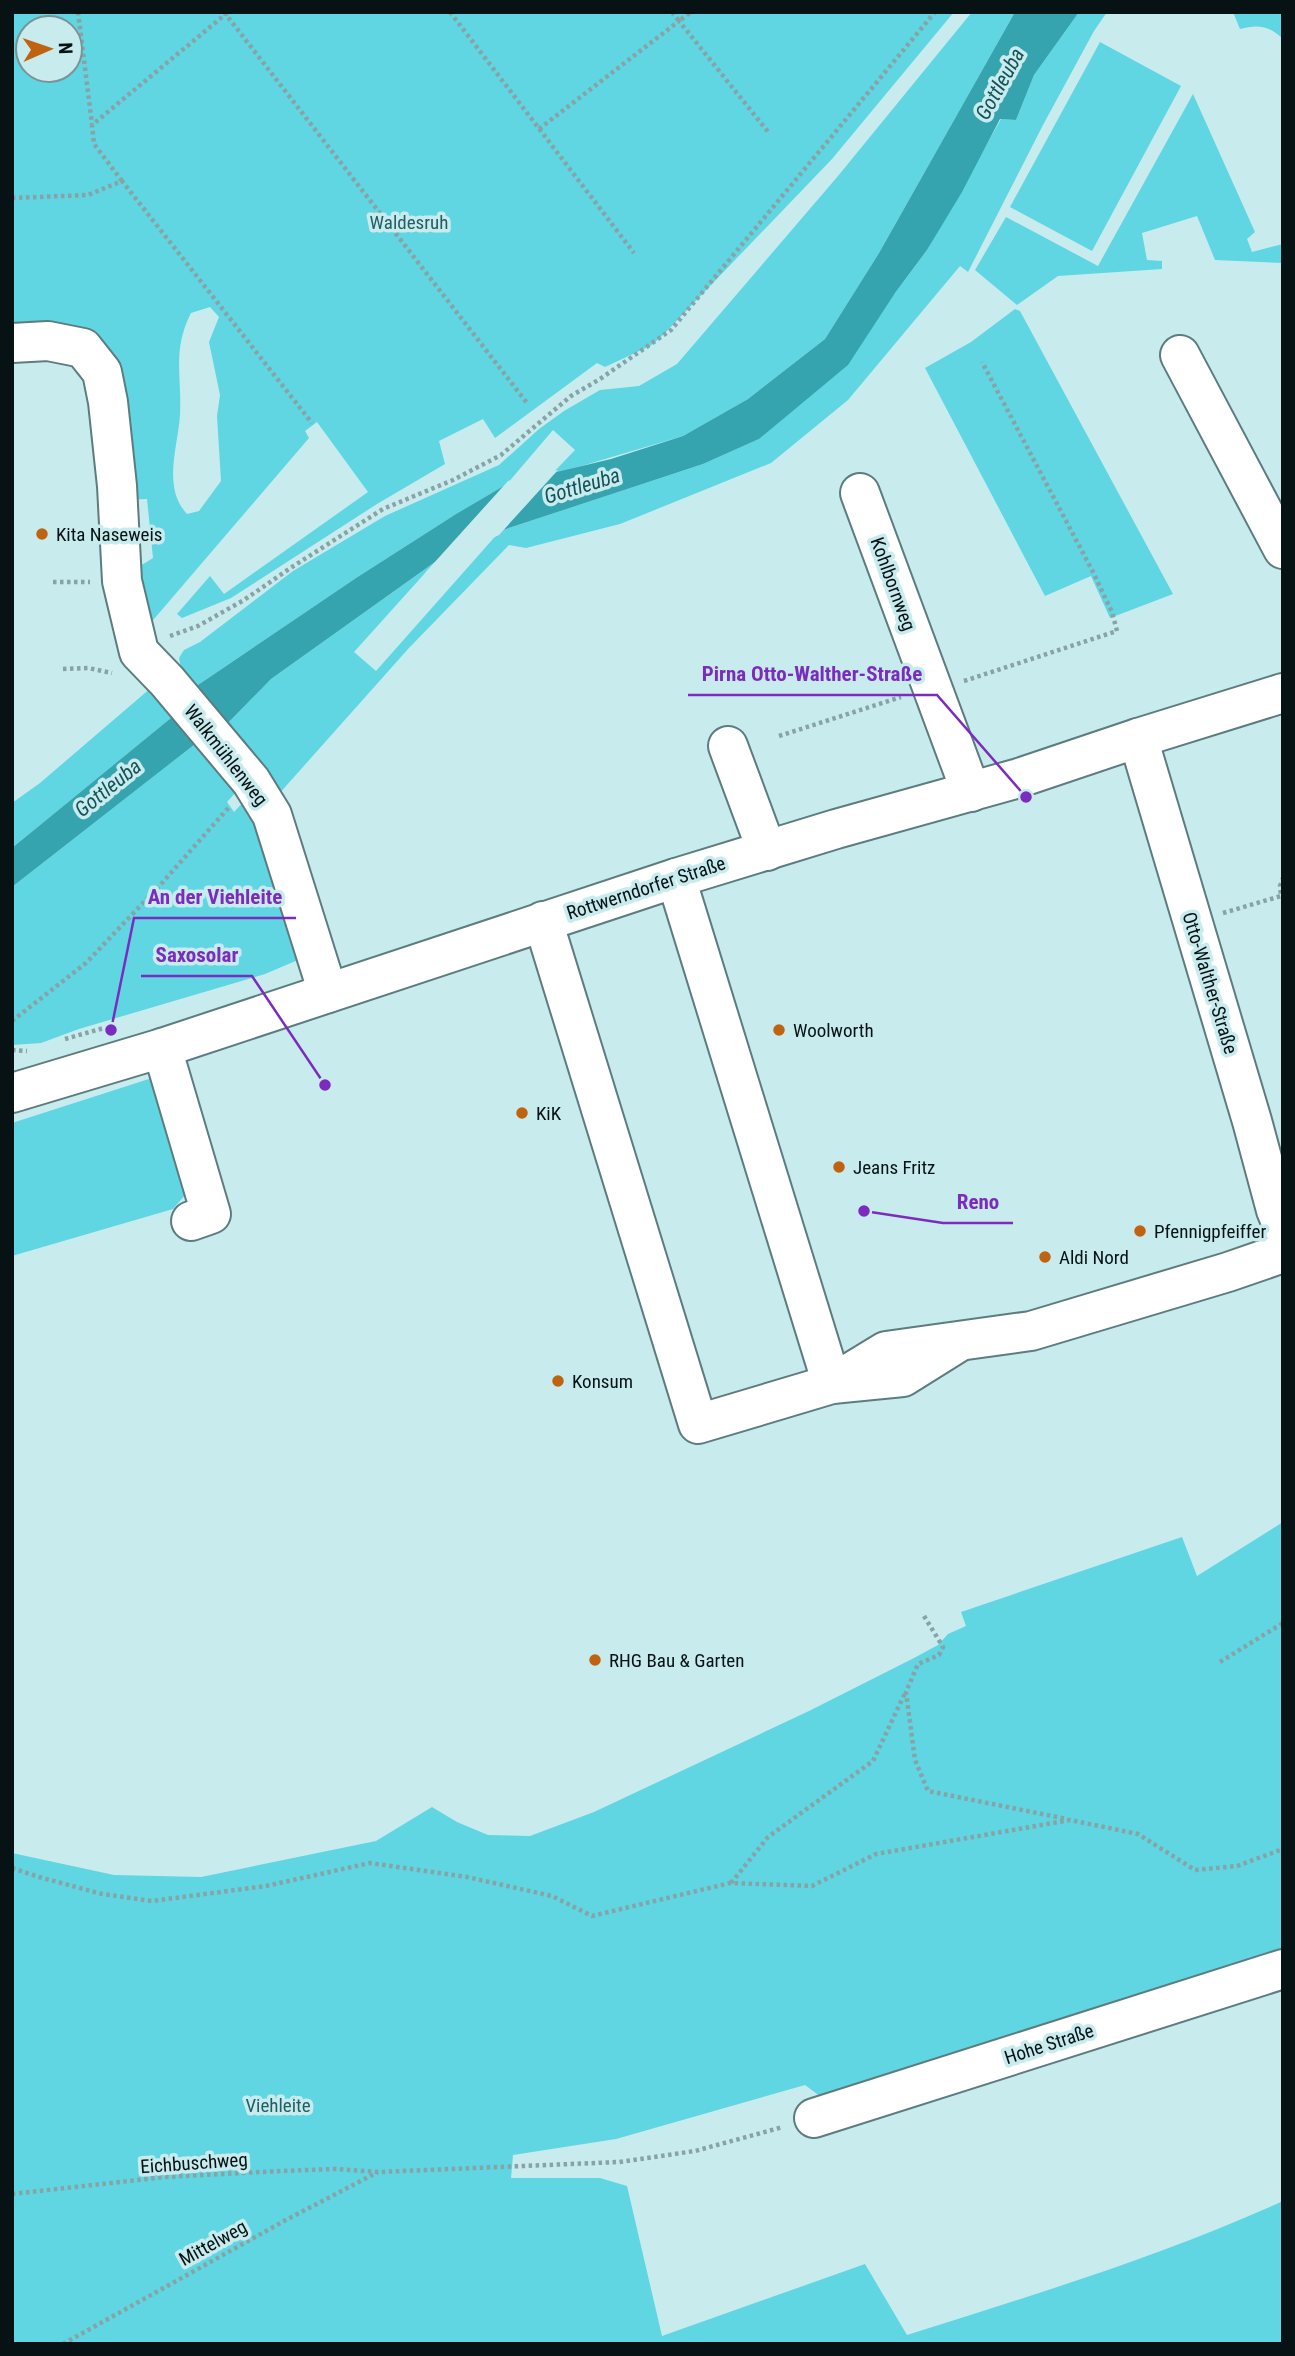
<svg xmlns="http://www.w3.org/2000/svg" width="1295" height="2356" font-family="'Roboto Condensed',sans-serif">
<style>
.green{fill:#5fd6e2;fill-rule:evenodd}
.water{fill:#36a4ae}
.pier{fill:#c8ebee}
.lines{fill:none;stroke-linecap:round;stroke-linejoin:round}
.minor-casing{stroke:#5c7c7f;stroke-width:42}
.major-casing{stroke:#5c7c7f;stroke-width:42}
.path{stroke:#87a3a5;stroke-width:4.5;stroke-dasharray:3.5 3.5;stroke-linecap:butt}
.minor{stroke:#fff;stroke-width:38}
.major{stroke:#fff;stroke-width:38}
.poi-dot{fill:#bf6311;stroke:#c8ebee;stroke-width:2.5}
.labels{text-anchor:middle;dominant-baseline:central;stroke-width:7;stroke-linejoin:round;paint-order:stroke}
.park-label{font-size:19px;fill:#235e63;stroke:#c8ebee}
.poi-label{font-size:19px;fill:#061213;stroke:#c8ebee;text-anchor:start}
.street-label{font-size:19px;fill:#061213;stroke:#c8ebee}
.water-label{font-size:21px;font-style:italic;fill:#145257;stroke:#c8ebee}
.leader{fill:none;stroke:#7b2cbf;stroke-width:2.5}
.callout-dot{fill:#7b2cbf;stroke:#c8ebee;stroke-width:2.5}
.callout-label{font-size:21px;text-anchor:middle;font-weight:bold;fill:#7b2cbf;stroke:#c8ebee;stroke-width:7;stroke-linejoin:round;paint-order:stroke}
</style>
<rect width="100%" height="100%" fill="#c8ebee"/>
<g class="green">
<path d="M12,12H954L832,159L662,336L650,346L605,367L597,363L495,438L483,419L439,441L445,464L377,504L231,598L182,618L177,614L210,576L224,594L368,492L317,422L305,431L309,438L154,619L146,624L132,571L153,558L147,499L123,500L108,362L12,335ZM28,28H70V70H28ZM210,307L219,317L209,342L220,395L217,416L221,481L199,511L187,514C162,487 178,447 180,415C182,376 172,350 191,313Z"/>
<polygon points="972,12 1015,12 879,253 825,339 748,399 683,436 551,475 575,450 553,430 507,484 456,514 356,578 195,687 181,669 179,658 184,650 200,642 293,571 385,516 499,465 539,429 564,411 600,390 639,386 677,364 838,176"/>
<polygon points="1079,12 1107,12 1094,31 1043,125 968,272 960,266 848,400 771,463 620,524 526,548 509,545 408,649 278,795 226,725 271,679 435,562 354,652 376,671 500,531 703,464 759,439 895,293 927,250 1001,119 1016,120 1034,75"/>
<path d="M1233,12H1283V39C1270,26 1258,24 1240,29Z"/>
<polygon points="1100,42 1181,86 1092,251 1010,207"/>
<polygon points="1193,94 1255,232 1247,239 1252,252 1283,244 1283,263 1215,260 1197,216 1142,233 1147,260 1162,261 1162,269 1058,276 1017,305 975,270 1006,217 1098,266"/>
<polygon points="1015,309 1020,311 1173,594 1110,618 1091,576 1045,596 925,368 971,342"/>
<polygon points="152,687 177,713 12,848 12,803 40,783"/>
<polygon points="199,741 237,791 227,802 234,812 248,797 298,960 265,974 79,1029 41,1043 12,1045 12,887"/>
<polygon points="152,1078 185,1195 173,1209 12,1256 12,1123"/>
<path d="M1283,1522V1956L829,2103L805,2085L616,2139L513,2155L511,2178H600L627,2186L662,2336L865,2264L907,2335C1034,2295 1161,2256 1283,2201V2344H12V1853L114,1875L201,1877L376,1841L432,1807L457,1822L488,1835L530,1836L594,1812L809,1711L914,1658L938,1645L948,1634L966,1626L961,1612L1182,1537L1197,1576Z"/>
</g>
<g class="water">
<polygon points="1015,12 1079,12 1034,75 1016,120 1000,119 962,192 927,250 895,293 848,365 759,439 703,464 500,531 435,562 271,679 226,725 195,687 356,578 456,514 507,484 611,459 683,436 748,399 825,339 879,253"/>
<polygon points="177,713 199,741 12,887 12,848"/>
</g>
<polygon class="pier" points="558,470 499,535 437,565 424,574 508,481"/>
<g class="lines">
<defs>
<g id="minor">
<polyline points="12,343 48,341 83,348 102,372 108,402 117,486 122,581 139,652 167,681 251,781 272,815 328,993"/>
<polyline points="1180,355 1283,549"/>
<polyline points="860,493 971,792"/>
<polyline points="1138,738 1252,1121 1276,1210 1283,1227"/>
<polyline points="728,746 767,851"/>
<polyline points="676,878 832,1384"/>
<polyline points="543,921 698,1424 832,1384 903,1377 959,1342"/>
<polyline points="162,1048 211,1214 191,1221"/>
<polyline points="840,1379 886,1351 1031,1331 1228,1272 1283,1253"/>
<polyline points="814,2118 1283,1969"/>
</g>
<polyline id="major" points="12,1093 162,1048 676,878 836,829 1019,778 1138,738 1283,693"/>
</defs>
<use href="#minor" class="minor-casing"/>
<use href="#major" class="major-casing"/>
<g class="path">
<polyline points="78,12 92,124"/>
<polyline points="224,12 527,403"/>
<polyline points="450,12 634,253"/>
<polyline points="672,12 679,21 691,12"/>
<polyline points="539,129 679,21 769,133"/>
<polyline points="122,181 94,144 92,125 227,13"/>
<polyline points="12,198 88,195 122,181 312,423"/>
<polyline points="53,582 90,582"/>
<polyline points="170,636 198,626 244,600 292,567 383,509 453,480 501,455 571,396 600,379 671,330 935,12"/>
<polyline points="63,669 88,668 112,673"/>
<polyline points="964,681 1117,631 1112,612 1092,570 982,362"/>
<polyline points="779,736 901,697"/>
<polyline points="1223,913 1281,896 1280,886 1283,878"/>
<polyline points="12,1021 86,963 162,883 230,806"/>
<polyline points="65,1039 111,1026"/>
<polyline points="12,1050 27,1051"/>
<polyline points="924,1616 943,1647 939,1655 918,1664 906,1692 915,1760 928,1791 1067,1819"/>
<polyline points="1220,1662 1283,1623"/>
<polyline points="12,1868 39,1877 102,1894 152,1901 266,1886 370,1863 467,1877 552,1896 592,1916 730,1883 812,1886 876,1854 1070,1820 1138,1834 1195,1870 1237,1866 1283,1849"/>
<polyline points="731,1883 768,1837 873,1761 905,1693"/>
<polyline points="12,2194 165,2177 281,2171 335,2169 379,2172 619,2162 695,2151 783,2127"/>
<polyline points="63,2344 284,2221 378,2172"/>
</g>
<use href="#minor" class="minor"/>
<use href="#major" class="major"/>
</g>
<g class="poi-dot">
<circle cx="42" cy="534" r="7"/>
<circle cx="779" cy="1030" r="7"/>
<circle cx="522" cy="1113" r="7"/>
<circle cx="839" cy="1167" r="7"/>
<circle cx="1140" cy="1231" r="7"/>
<circle cx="1045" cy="1257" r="7"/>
<circle cx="558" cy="1381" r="7"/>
<circle cx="595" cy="1660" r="7"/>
</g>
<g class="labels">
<g class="park-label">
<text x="409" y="222">Waldesruh</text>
<text x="278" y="2105">Viehleite</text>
</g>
<g class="poi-label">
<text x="56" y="534">Kita Naseweis</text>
<text x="793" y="1030">Woolworth</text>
<text x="536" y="1113">KiK</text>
<text x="853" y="1167">Jeans Fritz</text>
<text x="1154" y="1231">Pfennigpfeiffer</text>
<text x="1059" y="1257">Aldi Nord</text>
<text x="572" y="1381">Konsum</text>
<text x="609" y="1660">RHG Bau &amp; Garten</text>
</g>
<g class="street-label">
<text transform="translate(893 584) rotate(70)">Kohlbornweg</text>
<text transform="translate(226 755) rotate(52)">Walkmühlenweg</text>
<text transform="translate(646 888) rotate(-18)">Rottwerndorfer Straße</text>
<text transform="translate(1210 983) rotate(73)">Otto-Walther-Straße</text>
<text transform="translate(1049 2044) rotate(-18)">Hohe Straße</text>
<text transform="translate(194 2163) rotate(-4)">Eichbuschweg</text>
<text transform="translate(213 2243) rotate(-29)">Mittelweg</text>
</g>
<g class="water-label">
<text transform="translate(1000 84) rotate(-61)">Gottleuba</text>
<text transform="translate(582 486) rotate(-17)">Gottleuba</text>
<text transform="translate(108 788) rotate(-39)">Gottleuba</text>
</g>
</g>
<path class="leader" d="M1026 797L937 695H688M111 1030L134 918H296M325 1085L252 976H141M864 1211L943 1223H1013"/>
<g class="callout-dot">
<circle cx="1026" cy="797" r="7"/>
<circle cx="111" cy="1030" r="7"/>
<circle cx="325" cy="1085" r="7"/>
<circle cx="864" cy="1211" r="7"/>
</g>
<g class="callout-label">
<text x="812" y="681">Pirna Otto-Walther-Straße</text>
<text x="215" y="904">An der Viehleite</text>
<text x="197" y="962">Saxosolar</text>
<text x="978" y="1209">Reno</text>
</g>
<rect width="1295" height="2356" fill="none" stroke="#061213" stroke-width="28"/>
<g transform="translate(49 49) rotate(88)"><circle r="33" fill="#c8ebee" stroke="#7a9496" stroke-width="2"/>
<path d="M0-5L12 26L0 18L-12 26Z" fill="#bf6311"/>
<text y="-10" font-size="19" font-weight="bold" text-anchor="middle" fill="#061213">N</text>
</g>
</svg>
